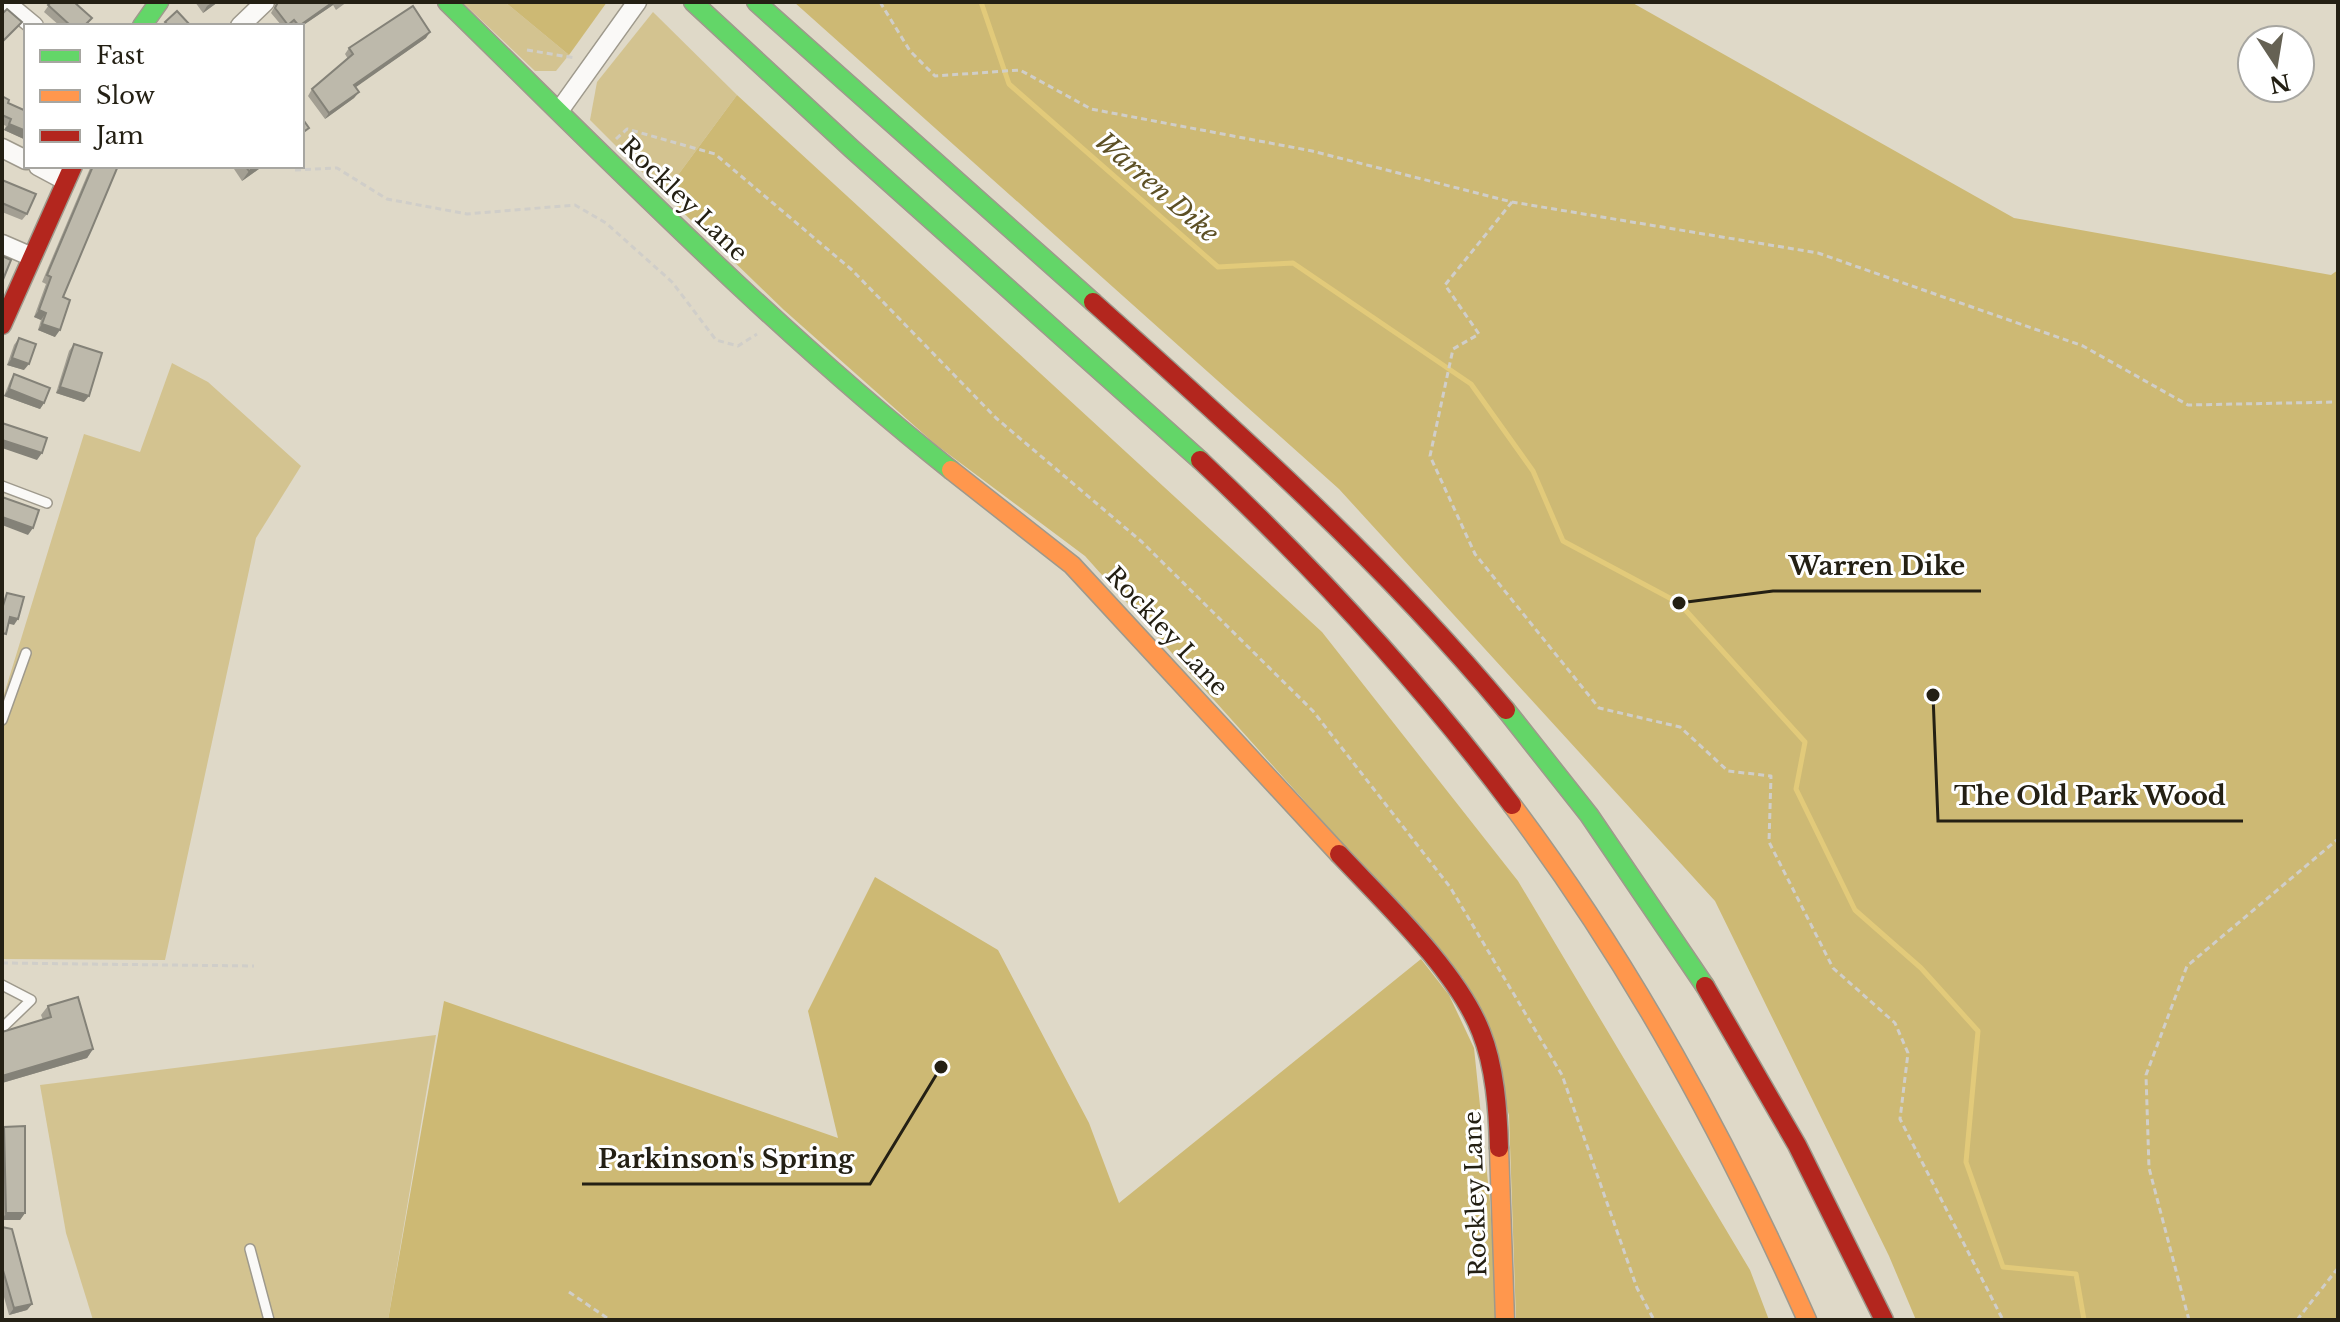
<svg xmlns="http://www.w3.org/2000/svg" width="2340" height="1322" font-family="'Libre Baskerville',serif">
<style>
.green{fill:#d3c390}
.forest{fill:#cdb974}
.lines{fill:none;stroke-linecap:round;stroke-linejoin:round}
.stream{stroke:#e2ca7a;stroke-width:5}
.lane-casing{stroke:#9e998c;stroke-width:12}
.street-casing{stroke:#9e998c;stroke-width:21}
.fast-casing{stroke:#9e998c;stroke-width:21}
.slow-casing{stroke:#9e998c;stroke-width:21}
.jam-casing{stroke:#9e998c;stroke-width:21}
.path{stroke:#d0cec9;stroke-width:3;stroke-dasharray:6 4;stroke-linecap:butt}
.lane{stroke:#faf9f7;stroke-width:9}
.street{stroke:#faf9f7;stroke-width:18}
.fast{stroke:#63d668;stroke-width:18}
.slow{stroke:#ff974d;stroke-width:18}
.jam{stroke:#b3261e;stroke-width:18}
.wall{fill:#a39f93}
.shaded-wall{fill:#848278}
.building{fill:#bdb9ab;stroke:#848278;stroke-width:2}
.labels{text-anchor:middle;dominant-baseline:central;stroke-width:6;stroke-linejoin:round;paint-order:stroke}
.street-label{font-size:24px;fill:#242014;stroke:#fff}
.water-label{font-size:26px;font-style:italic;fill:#5d5025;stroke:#fff}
.leader{fill:none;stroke:#242014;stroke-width:3}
.callout-dot{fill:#242014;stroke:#fff;stroke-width:3}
.callout-label{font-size:26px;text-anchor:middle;font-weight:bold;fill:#242014;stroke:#fff;stroke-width:6;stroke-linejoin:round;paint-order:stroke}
</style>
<rect width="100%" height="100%" fill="#dfd9c8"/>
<g class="green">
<polygon points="462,2 505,2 569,55 556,71 535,71"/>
<polygon points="653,12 737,95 664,194 590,120 597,82"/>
<polygon points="172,363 208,382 301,466 256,538 165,960 2,959 2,701 84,434 140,452"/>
<polygon points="436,1035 388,1320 93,1320 66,1233 40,1085"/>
</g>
<g class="forest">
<polygon points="505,2 607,2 569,55"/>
<polygon points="794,2 1631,2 2014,218 2331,275 2338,270 2338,1320 1916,1320 1889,1256 1715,901 1339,489"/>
<polygon points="737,95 1322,632 1518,881 1750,1270 1769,1320 1516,1320 1509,1115 1463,978 1085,556 935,444 784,310 664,194"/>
<polygon points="875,877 998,950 1089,1123 1119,1203 1421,959 1449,995 1474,1048 1490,1202 1497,1320 388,1320 444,1001 838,1138 808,1011"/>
</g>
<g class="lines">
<polyline class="stream" points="981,2 1009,84 1218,267 1293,263 1471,384 1533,471 1563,541 1679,603 1805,742 1796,789 1855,910 1921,968 1978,1031 1966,1162 2003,1267 2076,1274 2084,1320"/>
<defs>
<g id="lane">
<polyline points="2,486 47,503"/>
<polyline points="2,720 26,653"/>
<polyline points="2,985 31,1000 2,1028"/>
<polyline points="250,1249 269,1320"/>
</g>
<g id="street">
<polyline points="5,2 34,26"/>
<polyline points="240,26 265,2"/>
<polyline points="559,111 637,2"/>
<polyline points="2,148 26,160"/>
<polyline points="38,166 66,181"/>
<polyline points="2,244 32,257"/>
</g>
<g id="fast">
<path d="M447,2C611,162 771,327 951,470"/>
<polyline points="693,2 852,149 1200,460"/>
<polyline points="756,2 1093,302"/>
<polyline points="142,26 159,2"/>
<polyline points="1506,710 1589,815 1705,986"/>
</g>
<g id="slow">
<polyline points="951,470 1072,565 1339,854"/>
<path d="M1512,805C1632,965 1726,1138 1807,1320"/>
<polyline points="1499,1148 1505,1320"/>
</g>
<g id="jam">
<path d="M1093,302C1237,431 1382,561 1506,710"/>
<polyline points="2,325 73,166"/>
<path d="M1200,460C1313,567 1418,680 1512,805"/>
<path d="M1339,854C1384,902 1458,972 1481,1032C1495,1067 1498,1110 1499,1148"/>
<polyline points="1705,986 1797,1145 1884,1320"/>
</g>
</defs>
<use href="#lane" class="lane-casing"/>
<use href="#street" class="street-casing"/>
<use href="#fast" class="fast-casing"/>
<use href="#slow" class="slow-casing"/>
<use href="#jam" class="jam-casing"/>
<g class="path">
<polyline points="880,2 910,51 935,76 1020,70 1091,109 1312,151 1512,202 1818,253 2083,346 2188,405 2338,402"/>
<polyline points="527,50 575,58"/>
<polyline points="616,139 627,129 715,154 852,270 996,418 1142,542 1313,711 1450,887 1562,1075 1637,1288 1654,1320"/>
<polyline points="295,170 337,168 387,199 467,214 575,205 606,223 672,282 716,340 738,346 757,334"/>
<polyline points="1512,202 1445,285 1479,334 1453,349 1430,456 1475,554 1599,708 1680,727 1728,771 1771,776 1769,842 1833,968 1895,1023 1908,1053 1900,1119 2003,1320"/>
<polyline points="2,963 254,966"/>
<polyline points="569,1292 610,1320"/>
<polyline points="2189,1320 2149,1168 2146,1075 2187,966 2338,839"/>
<polyline points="2297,1320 2338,1268"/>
</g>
<use href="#lane" class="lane"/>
<use href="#street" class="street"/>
<use href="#fast" class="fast"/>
<use href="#slow" class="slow"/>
<use href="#jam" class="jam"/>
</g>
<g class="wall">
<polygon points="51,2 92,18 86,26 60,26 44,12"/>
<polygon points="195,2 218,2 203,13"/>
<polygon points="277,2 347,2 336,10 333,5 302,26 282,26 271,13"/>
<polygon points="426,38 355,87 359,92 354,98 325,119 308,96 312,89 348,59 345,54 349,48"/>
<polygon points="2,96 8,103 26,111 26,140 4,130 6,126 2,124"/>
<polygon points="91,166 118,166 63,297 55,337 38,330 41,320 34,317 46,284 42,282"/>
<polygon points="232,166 263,166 242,181"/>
<polygon points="2,180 27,214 22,220 2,212"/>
<polygon points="19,338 24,370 7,365 14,345"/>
<polygon points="74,344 84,402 56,393 69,351"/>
<polygon points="14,374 44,403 40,409 4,396 10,381"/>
<polygon points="48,1006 93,1049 87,1058 2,1083 2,1032 43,1020 41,1015"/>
<polygon points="4,1127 25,1213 20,1220 2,1220 2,1130"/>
<polygon points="2,1227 32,1304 27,1310 9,1315 2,1290"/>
</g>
<g class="shaded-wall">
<polygon points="213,2 218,2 203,13 207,6"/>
<polygon points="333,2 335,2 333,5 302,26 299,26"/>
<polygon points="430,32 426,38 349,92 354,85"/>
<polygon points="359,92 354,98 325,119 329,113"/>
<polygon points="9,124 26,131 26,140 4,130"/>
<polygon points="256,166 263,166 242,181 249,171"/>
<polygon points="39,310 46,313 41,320 34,317"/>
<polygon points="42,324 60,330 55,337 38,330"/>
<polygon points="12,358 29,364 24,370 7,365"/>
<polygon points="60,387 89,396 84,402 56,393"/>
<polygon points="9,389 44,403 40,409 4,396"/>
<polygon points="2,440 42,453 37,460 2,448"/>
<polygon points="2,517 33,528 28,535 2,525"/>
<polygon points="10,617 18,619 14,625 6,623"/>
<polygon points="93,1049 87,1058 2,1083 2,1076"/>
<polygon points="6,1213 25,1213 20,1220 2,1220"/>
<polygon points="32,1304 27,1310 9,1315 14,1308"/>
</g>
<g class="building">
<polygon points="51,2 74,2 92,18 84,26 71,26 48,5"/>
<polygon points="278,2 333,2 299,26 294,20 288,25 275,8"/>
<polygon points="413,6 430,32 354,85 359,92 329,113 312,89 353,54 349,48"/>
<polygon points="7,9 22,22 2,42 2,14"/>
<polygon points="177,11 191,26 169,26 165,22"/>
<polygon points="2,96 9,100 8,103 26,111 26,131 9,124 11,119 2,115"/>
<polygon points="302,118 309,128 302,133"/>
<polygon points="93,166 118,166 63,297 70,300 60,330 42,324 46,313 39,310 51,277 47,275"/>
<polygon points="245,166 256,166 249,171"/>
<polygon points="2,180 36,194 27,214 2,203"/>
<polygon points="2,256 11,260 2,282"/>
<polygon points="19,338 36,344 29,364 12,358"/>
<polygon points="74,344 102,353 89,396 60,387"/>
<polygon points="14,374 50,388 44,403 9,389"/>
<polygon points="2,423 47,438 42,453 2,440"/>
<polygon points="2,497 39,510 33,528 2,517"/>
<polygon points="7,593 24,597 18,619 10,617 6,634 2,633 2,609"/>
<polygon points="78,997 93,1049 2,1076 2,1032 51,1017 48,1006"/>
<polygon points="25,1126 25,1213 6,1213 4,1127"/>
<polygon points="2,1227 12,1229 32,1304 14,1308 2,1267"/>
</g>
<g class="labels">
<g class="street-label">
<text transform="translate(684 199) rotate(44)">Rockley Lane</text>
<text transform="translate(1167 631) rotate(47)">Rockley Lane</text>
<text transform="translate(1475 1194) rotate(-92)">Rockley Lane</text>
</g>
<g class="water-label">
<text transform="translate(1157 187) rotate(41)">Warren Dike</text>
</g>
</g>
<path class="leader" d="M1679 603L1773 591H1981M1933 695L1938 821H2243M941 1067L870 1184H582"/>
<g class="callout-dot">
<circle cx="1679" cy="603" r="8"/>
<circle cx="1933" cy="695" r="8"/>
<circle cx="941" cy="1067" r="8"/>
</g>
<g class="callout-label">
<text x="1877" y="575">Warren Dike</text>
<text x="2090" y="805">The Old Park Wood</text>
<text x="726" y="1168">Parkinson's Spring</text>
</g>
<rect width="2340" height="1322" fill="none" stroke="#242014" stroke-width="8"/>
<rect x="24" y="24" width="280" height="144" fill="#ffffff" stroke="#a7a6a1" stroke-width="2"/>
<rect x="40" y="50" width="40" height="12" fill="#63d668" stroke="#a7a6a1" stroke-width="2"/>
<text x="96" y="64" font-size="24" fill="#242014">Fast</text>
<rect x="40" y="90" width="40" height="12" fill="#ff974d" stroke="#a7a6a1" stroke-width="2"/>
<text x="96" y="104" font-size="24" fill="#242014">Slow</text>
<rect x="40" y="130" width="40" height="12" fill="#b3261e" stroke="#a7a6a1" stroke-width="2"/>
<text x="96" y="144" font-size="24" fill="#242014">Jam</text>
<g transform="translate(2276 64) rotate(168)"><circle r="38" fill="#ffffff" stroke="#a7a6a1" stroke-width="2"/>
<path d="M0-6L14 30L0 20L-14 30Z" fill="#656153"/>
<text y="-12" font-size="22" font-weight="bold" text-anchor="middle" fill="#242014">N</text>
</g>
</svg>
